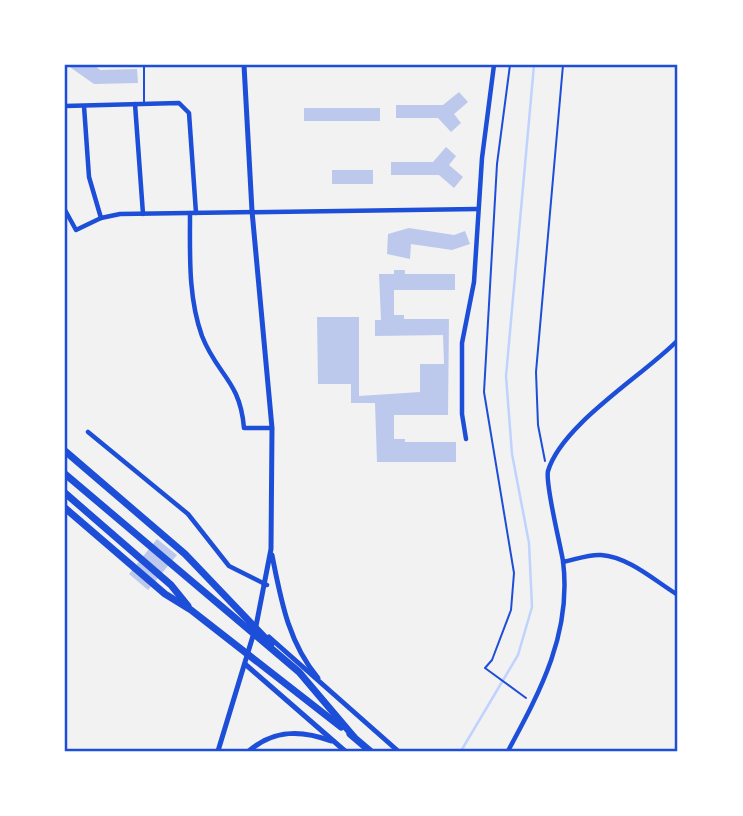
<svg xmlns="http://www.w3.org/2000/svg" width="743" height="816" font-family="'DejaVu Sans',sans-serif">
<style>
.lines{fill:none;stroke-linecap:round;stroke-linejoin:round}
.stream{stroke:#bfd3fe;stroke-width:2.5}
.building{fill:#bdc9ec}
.path{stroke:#1d4ed8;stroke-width:2}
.service{stroke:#1d4ed8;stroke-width:2}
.minor{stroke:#1d4ed8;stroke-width:4.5}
.secondary{stroke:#1d4ed8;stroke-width:5}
.motorway{stroke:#1d4ed8;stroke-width:7}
.neatline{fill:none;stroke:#1d4ed8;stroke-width:2.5}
</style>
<rect width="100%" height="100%" fill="#f2f2f2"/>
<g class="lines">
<polyline class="stream" points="461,751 518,655 532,607 529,543 512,454 506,376 534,65"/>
</g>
<g class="building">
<polygon points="67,65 94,65 100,70 137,69 138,83 94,84"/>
<polygon points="459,92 468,102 454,114 461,123 451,132 438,118 396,118 396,105 443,105"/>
<rect x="304" y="108" width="76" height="13"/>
<polygon points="446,147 456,156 449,165 463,177 454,188 439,175 391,175 391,162 433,162"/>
<rect x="332" y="170" width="41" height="14"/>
<polygon points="409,228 454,235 465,231 470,244 452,250 411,244 410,259 387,254 388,234"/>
<polygon points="394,270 405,270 405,274 455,274 455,290 394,290 394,315 404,315 404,319 449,319 448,415 394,415 394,439 405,439 405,442 456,442 456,462 377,462 375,403 351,403 351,384 318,384 317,317 359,317 359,396 420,392 420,364 444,364 443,335 375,336 375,320 381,320 379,274 394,274"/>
<polygon points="157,539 177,555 148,590 129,574"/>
</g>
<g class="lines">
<g class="path">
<polyline points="510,65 497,164 484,392 514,573 511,610 492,660 485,668 526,698"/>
<polyline points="545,461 538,425 536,372 563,65"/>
</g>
<polyline class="service" points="144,102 144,65"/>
<g class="minor">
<polyline points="135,104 143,214"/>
<polyline points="65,106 179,103 189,113 196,213"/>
<polyline points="84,106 89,177 101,218"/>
<polyline points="65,210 76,230 101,218 120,214 478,209"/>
<path d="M190,213C190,255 188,297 202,336C217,375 240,380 244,428H272"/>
<polyline points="88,432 188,514 229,566 267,585"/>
<polyline points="466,439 462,414 462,343 474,282 482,158 494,65"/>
<path d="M563,562C574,560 589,554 601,555C629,557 655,581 678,595"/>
<path d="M508,751C541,690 572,632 563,561C560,543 545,484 548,471C562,424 644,375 678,340"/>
</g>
<g class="secondary">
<path d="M272,555C281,600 288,642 318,678"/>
<polyline points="269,637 398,751"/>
<polyline points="245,664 345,751"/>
<polyline points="218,751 256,626 271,549 272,428 252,211 244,65"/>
<path d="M249,751C274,729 302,730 331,741"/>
</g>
<g class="motorway">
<polyline points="65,451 185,554 271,644"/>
<polyline points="65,474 299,672 354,737"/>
<polyline points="65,493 171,585 188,606"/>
<polyline points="65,508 165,594 191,610 341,727"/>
<polyline points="350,734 370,751"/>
</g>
</g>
<rect width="743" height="816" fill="none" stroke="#ffffff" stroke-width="133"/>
<rect x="66" y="66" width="610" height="684" class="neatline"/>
</svg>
